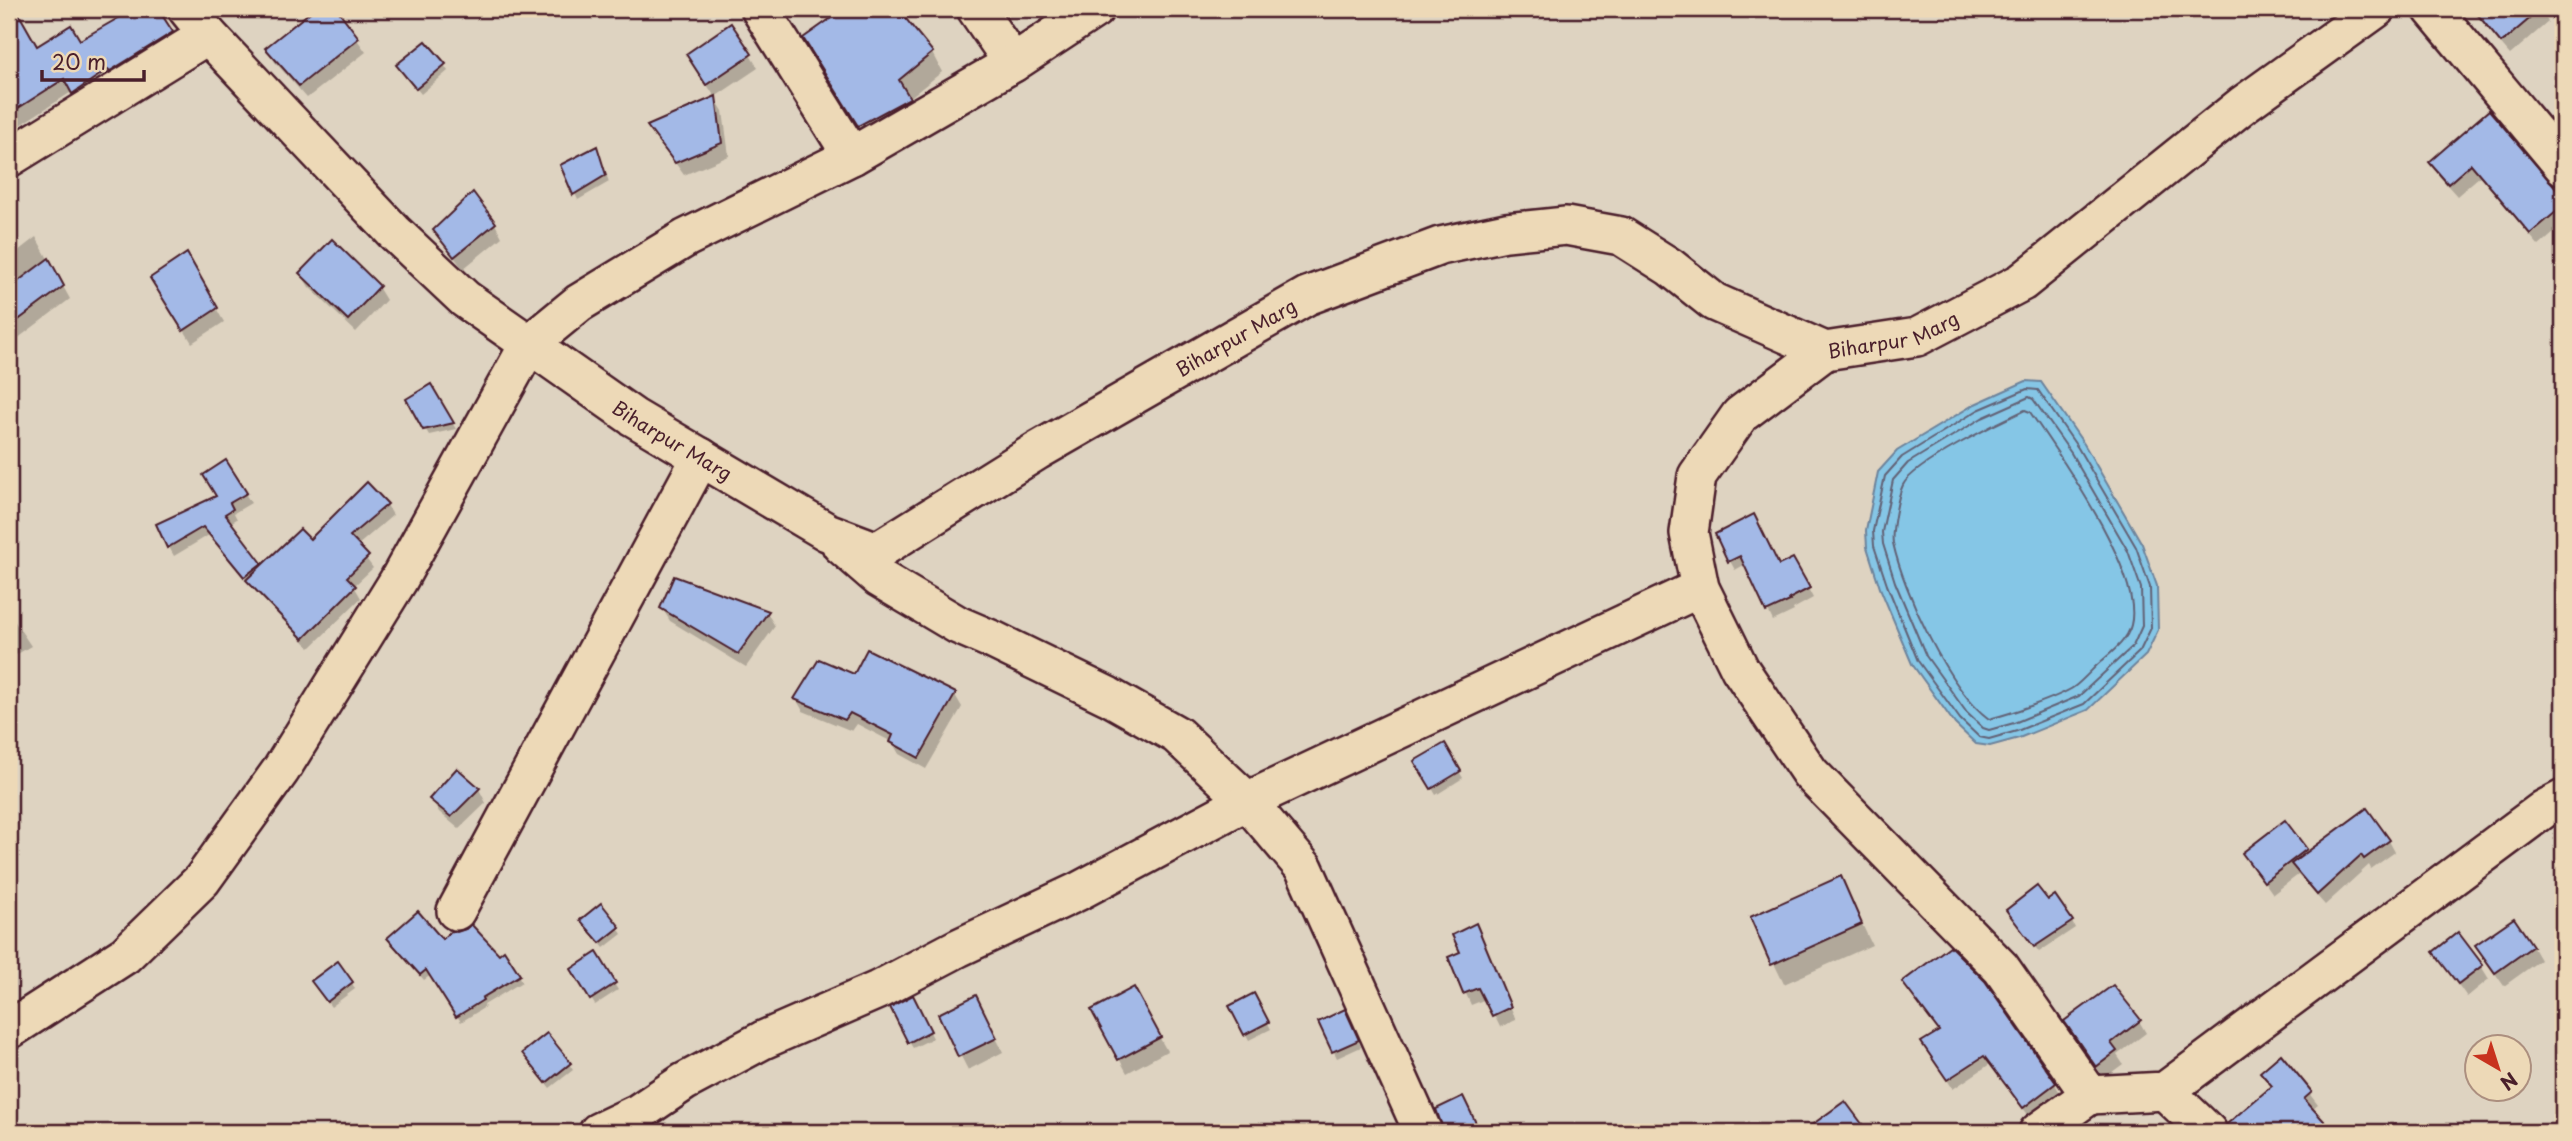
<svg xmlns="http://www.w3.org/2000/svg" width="2572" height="1141" font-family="'Playpen Sans',sans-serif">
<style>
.water{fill:#85c6e6;stroke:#6d839b;stroke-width:2}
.shadow{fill:#0003}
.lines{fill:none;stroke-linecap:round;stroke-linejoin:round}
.shore{stroke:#626276;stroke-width:2}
.building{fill:#a3b9e7;stroke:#4a1f2b;stroke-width:2}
.minor-casing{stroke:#4a1f2b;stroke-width:42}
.minor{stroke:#edd9b7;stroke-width:37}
.labels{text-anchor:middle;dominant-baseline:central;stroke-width:5;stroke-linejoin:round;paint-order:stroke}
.street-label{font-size:19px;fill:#4a1f2b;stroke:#edd9b7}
</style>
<rect width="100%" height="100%" fill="#ded3c1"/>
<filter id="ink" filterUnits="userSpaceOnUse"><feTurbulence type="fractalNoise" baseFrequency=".0143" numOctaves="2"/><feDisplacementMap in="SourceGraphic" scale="14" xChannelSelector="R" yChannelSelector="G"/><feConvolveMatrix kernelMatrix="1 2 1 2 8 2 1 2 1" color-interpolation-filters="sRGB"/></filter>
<g filter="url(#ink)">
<polygon class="water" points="2026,381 2041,382 2084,444 2142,544 2157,586 2158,630 2146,655 2088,710 2019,738 1990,746 1976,744 1955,724 1912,664 1880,588 1867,547 1866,531 1878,472 1897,451 1975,404"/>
<g class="shadow">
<polygon points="137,9 156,9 179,46 81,106 73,91 9,132 9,25 19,18 37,48 80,42"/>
<polygon points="317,9 335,9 366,52 307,98 275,62 267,49"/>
<polygon points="847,9 853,9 859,18 870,9 896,9 932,53 942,72 908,99 919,117 870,143 805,38"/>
<polygon points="2471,9 2540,9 2548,22 2510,55"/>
<polygon points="750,55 758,68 715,97 696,68"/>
<polygon points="444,65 448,71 421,94 402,71"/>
<polygon points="715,98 723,111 729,156 684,175 649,127"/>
<polygon points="2488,112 2563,199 2563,225 2539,246 2480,176 2457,196 2439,176 2431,162"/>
<polygon points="599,154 609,182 578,200 562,166"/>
<polygon points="495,224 502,237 463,269 435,231"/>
<polygon points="36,237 70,299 9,345 9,258"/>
<polygon points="186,256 224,322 192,343 152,278"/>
<polygon points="301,274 378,287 386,300 356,332 309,287"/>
<polygon points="430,387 456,429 429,435 408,400"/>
<polygon points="225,462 251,503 234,513 237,519 230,523 263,567 387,505 393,515 357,546 373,568 354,586 361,598 310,648 255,591 209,535 174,556 169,547 218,497"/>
<polygon points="1759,526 1779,567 1793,560 1813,598 1793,609 1794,611 1773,621 1746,564 1735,570 1730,561"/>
<polygon points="662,608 767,613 775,626 746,667 670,621"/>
<polygon points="9,613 31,646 9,659"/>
<polygon points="868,652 955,695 962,707 926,769 899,754 892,742 857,724 852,731 803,711 796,699 855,676"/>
<polygon points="1444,746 1463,778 1436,795 1417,762"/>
<polygon points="457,771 479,789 486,803 459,829 439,812 431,799"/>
<polygon points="2389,841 2395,852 2371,869 2369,865 2325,905 2298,875 2273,894 2244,853 2305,850 2308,854"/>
<polygon points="1840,878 1872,945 1784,984 1752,918"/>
<polygon points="2048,902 2072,922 2075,928 2039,952 2012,916"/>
<polygon points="1476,925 1516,1020 1500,1027 1486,999 1471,1005 1450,958 1463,953"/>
<polygon points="586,926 618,928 622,934 604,948"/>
<polygon points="442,942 498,956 504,953 522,982 484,1005 485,1007 461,1022 431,975 424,980 393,944"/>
<polygon points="2532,946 2540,960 2504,986 2485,959"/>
<polygon points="2435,952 2481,966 2489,979 2467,997"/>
<polygon points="596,955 618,990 595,1005 573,970"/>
<polygon points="352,983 355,989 331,1007 317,988"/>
<polygon points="1135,993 1167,1051 1127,1073 1093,1011"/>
<polygon points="1253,995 1271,1029 1249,1040 1231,1007"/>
<polygon points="916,1004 933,1038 913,1048 909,1042"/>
<polygon points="983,1011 1003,1052 968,1070 940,1015"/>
<polygon points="1347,1018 1361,1047 1337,1058 1320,1023"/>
<polygon points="2139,1021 2146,1033 2117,1055 2123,1064 2104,1078 2073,1033"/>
<polygon points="1940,1032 2055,1084 2060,1093 2029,1116 1990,1064 1953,1089 1929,1052"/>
<polygon points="2281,1057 2318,1105 2312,1110 2332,1132 2234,1132 2229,1124 2272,1088 2262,1072"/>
<polygon points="528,1060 569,1064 573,1070 550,1088"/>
<polygon points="1466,1105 1478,1130 1473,1132 1444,1132 1444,1124"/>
</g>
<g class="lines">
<g class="shore">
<polygon points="2027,389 2038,390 2078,448 2136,547 2150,587 2151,628 2140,651 2084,704 2017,731 1989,739 1979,737 1960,719 1918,661 1887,585 1874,546 1873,531 1885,476 1902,457 1978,410"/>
<polygon points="2029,397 2033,399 2071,453 2128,551 2141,588 2142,626 2133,646 2079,696 2014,723 1989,730 1983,728 1967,713 1926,656 1895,582 1883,544 1882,532 1893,480 1908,463 1982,418"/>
<path d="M2025,410L2030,412C2059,455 2144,573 2131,625C2127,642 2109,654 2097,665C2090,672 2082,681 2074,687C2057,698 2009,714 1989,719C1948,689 1904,592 1893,543C1891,532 1898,495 1903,485C1913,464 2001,421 2025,410Z"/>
</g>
</g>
<g class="building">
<polygon points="9,9 16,9 37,46 71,25 80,40 134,9 158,9 173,32 110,71 108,69 72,94 64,79 9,114"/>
<polygon points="314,9 337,9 359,38 299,86 265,48"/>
<polygon points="844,9 898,9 933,52 899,80 910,98 858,126 803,38"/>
<polygon points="2473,9 2541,9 2501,43"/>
<polygon points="731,23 752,54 706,85 686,54"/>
<polygon points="426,41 446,64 416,89 396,65"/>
<polygon points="716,96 722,143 675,163 647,126"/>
<polygon points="2489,110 2563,196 2563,206 2530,234 2471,164 2448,184 2429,162"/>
<polygon points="597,146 606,175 573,195 560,165"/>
<polygon points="473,192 496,223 454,257 433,230"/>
<polygon points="332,239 380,286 348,320 299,273"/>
<polygon points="187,253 218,308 183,331 150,278"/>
<polygon points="49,258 64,286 9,327 9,288"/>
<polygon points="431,384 454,423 423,430 406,399"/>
<polygon points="226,460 247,493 230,503 233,509 225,514 262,563 244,577 203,527 167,548 156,524 216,496 203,475"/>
<polygon points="367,482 388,504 350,536 369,556 347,577 356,586 303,639 246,580 300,529 310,539"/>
<polygon points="1754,514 1779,565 1793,558 1810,588 1789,599 1790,601 1766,612 1740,556 1728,562 1715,534"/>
<polygon points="674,576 769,611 738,654 660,608"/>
<polygon points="867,649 956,693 919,758 890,742 893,735 850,713 845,720 794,699 819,659 854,674"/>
<polygon points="1445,743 1461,771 1431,789 1414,761"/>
<polygon points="457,768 480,788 451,817 429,799"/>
<polygon points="2367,808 2390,840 2364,859 2361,855 2317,895 2291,864"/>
<polygon points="2285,820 2307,849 2264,882 2242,853"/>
<polygon points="1841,876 1862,924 1771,965 1750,917"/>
<polygon points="2037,886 2048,900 2055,895 2073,921 2034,947 2006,910"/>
<polygon points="601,903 620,927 600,943 580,920"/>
<polygon points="418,911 442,939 451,931 457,932 466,929 471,924 499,954 504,950 520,975 482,998 483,1000 456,1017 426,970 420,975 387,938"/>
<polygon points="2514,918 2533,946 2495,973 2475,945"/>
<polygon points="1476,923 1511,1007 1492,1016 1478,988 1463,994 1448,957 1460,952 1452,935"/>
<polygon points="2458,932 2483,965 2458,984 2433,952"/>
<polygon points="1950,946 1985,981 2056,1083 2023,1108 1984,1056 1947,1080 1921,1042 1939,1031 1902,982"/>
<polygon points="597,952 616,983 590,1000 571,969"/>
<polygon points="338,961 353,982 327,1002 311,981"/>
<polygon points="2113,985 2141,1020 2111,1043 2117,1051 2096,1067 2064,1021"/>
<polygon points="1134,987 1161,1037 1118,1060 1091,1010"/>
<polygon points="1254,993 1269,1022 1244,1035 1229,1006"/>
<polygon points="913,995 931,1031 908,1043 890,1007"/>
<polygon points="976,995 997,1038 958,1057 938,1014"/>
<polygon points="1345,1009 1359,1040 1332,1052 1318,1022"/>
<polygon points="547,1033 571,1063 546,1083 522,1053"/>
<polygon points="2281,1054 2312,1092 2304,1099 2334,1132 2228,1132 2227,1124 2272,1086 2260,1072"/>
<polygon points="1463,1096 1476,1123 1456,1132 1444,1132 1436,1109"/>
<polygon points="1845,1101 1868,1132 1802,1132"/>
</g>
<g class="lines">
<defs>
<g id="minor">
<path id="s1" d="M187,9L208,35L394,232L465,299L633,417L827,532L877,551L1037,451L1307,296L1440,246L1506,232L1566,226L1621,236L1670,267L1714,302L1825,351L1917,337L2022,282L2244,104L2376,9"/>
<polyline points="760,9 852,156"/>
<polyline points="976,9 1013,63"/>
<polyline points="2432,9 2563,166"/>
<polyline points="9,158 208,35"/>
<polyline points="1825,351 1740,415 1697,476 1689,533 1700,588 1740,669 1810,773 2001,968 2090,1095 2038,1132"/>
<polyline points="456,911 701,457"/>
<polyline points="9,1030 125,955 202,880 281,770 398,581 529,344 579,303 686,238 852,156 1013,63 1095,9"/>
<polyline points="2165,1091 2208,1132"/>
<polyline points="2090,1095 2165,1091 2544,809 2563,799"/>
<polyline points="598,1132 638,1113 684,1082 763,1040 878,990 958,948 1077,892 1247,801 1177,735 1108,696 993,640 958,625 879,578 841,545"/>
<polyline points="1423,1132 1304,868 1247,801 1700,588"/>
</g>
</defs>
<use href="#minor" class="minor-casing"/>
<use href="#minor" class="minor"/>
</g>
</g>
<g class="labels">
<g class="street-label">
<text stroke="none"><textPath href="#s1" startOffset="2018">Biharpur Marg</textPath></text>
<text stroke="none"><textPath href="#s1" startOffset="1304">Biharpur Marg</textPath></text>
<text stroke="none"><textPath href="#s1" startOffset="653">Biharpur Marg</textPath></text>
</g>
</g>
<rect width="2572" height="1141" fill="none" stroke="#edd9b7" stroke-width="35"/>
<rect x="18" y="18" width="2537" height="1106" fill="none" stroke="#4a1f2b" stroke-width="2.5" filter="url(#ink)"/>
<g transform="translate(2498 1068) rotate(141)"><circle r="33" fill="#edd9b7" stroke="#ac8f7f" stroke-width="2"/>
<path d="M0-5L12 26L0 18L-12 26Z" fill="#c8321e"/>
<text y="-10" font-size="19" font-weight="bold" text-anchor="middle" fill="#4a1f2b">N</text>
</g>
<path d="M42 70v10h102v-10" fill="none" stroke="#4a1f2b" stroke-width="3.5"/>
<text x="52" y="70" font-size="21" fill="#4a1f2b" stroke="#edd9b7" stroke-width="5" paint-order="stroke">20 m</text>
</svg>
